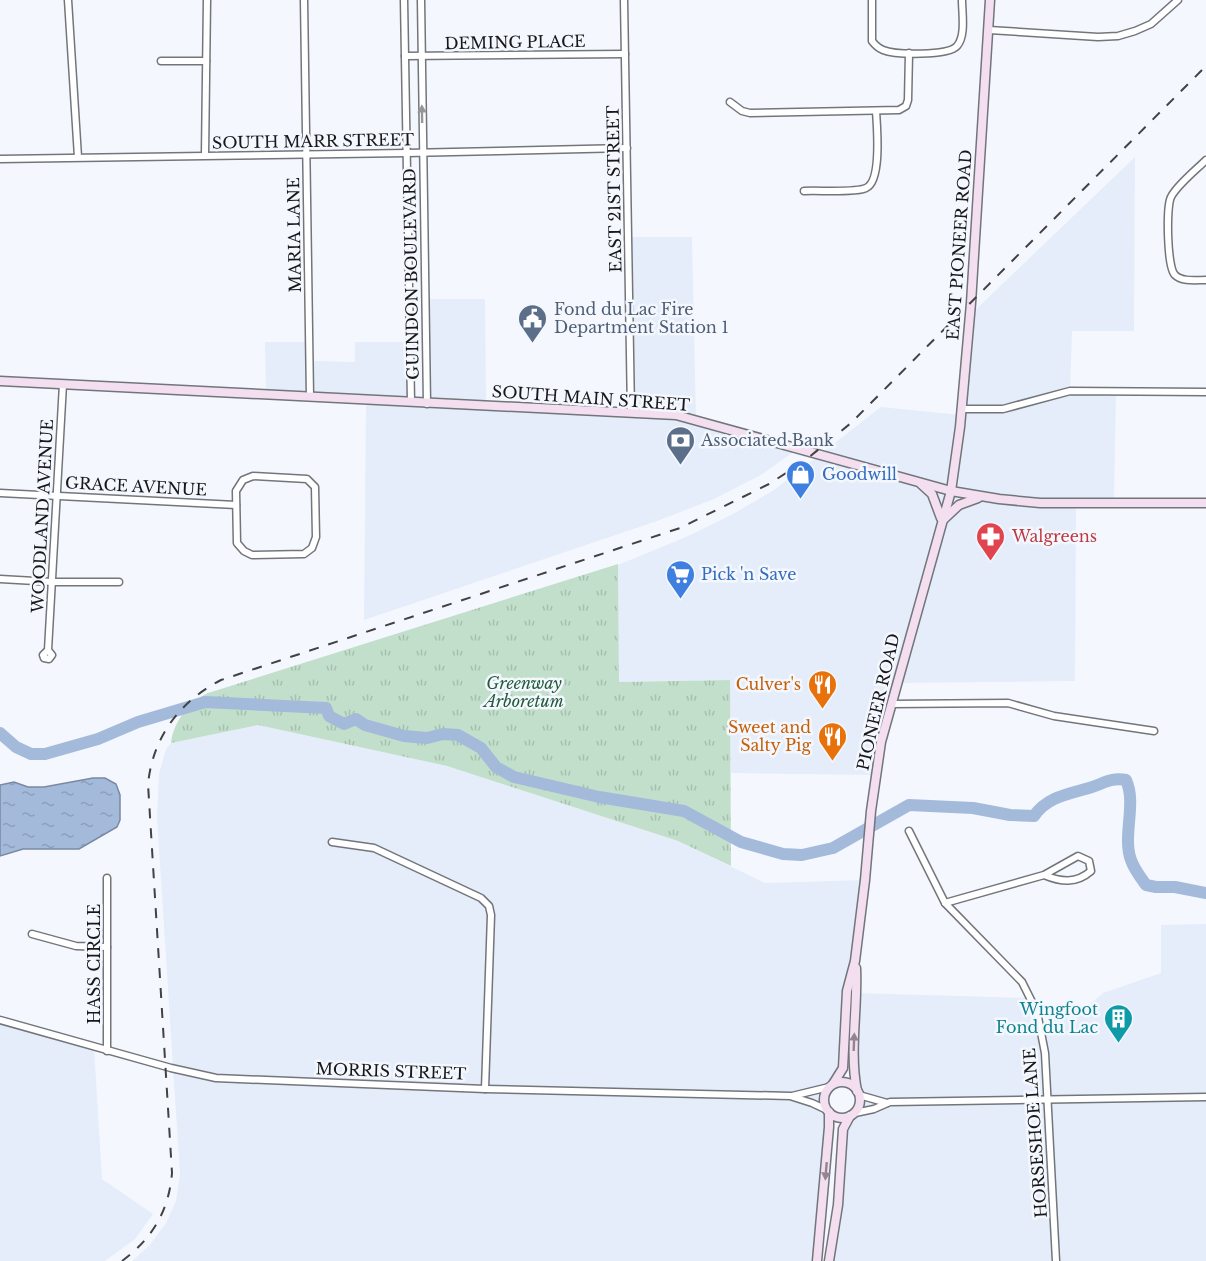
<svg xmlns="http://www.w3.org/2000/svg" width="1206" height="1261" font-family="'Libre Baskerville',serif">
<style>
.built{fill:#e4edf9}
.grass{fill:url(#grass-tufts)}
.water{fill:url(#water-ripples);stroke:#7989a1;stroke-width:1.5}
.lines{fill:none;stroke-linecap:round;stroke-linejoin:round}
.river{stroke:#a3badb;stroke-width:12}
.street-casing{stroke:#72767b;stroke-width:9}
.secondary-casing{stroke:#72767b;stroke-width:11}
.street{stroke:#fff;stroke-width:6}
.secondary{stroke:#f4dff1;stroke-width:8}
.rail{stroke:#404244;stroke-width:2;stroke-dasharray:10 10;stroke-linecap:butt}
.oneway{fill:#969798}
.oneway2{fill:#908590}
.labels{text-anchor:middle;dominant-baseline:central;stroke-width:5;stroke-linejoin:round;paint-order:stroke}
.street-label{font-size:16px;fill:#161819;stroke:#f4f8fe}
.service-label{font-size:16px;fill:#4e5e75;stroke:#f4f8fe;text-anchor:start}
.shop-label{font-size:16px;fill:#366cbe;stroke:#f4f8fe;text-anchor:start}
.health-label{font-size:16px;fill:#be3a42;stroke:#f4f8fe;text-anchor:start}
.park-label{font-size:16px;font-style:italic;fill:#205b39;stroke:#f4f8fe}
.food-label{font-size:16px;fill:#c56008;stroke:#f4f8fe;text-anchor:end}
.culture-label{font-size:16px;fill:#0d838f;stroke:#f4f8fe;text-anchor:end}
</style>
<defs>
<pattern id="grass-tufts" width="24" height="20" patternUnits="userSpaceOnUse" patternTransform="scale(1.5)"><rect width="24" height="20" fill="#c2dfcb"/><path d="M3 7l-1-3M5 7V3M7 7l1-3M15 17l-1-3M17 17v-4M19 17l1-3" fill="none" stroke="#a6bfae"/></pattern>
<pattern id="water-ripples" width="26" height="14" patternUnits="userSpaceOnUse" patternTransform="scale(1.5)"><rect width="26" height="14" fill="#a3badb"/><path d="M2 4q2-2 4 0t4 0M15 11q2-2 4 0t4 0" fill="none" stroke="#8c9fbb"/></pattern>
</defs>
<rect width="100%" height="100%" fill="#f4f8fe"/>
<g class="built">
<polygon points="1135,157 1134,331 1072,331 1070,391 1116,391 1114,502 1076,502 1075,681 896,683 876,775 731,773 729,680 619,682 618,565 686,537 733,514 774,490 881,407 961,415 970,315"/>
<polygon points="628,237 692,237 696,420 799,448 761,475 714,499 660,520 364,620 366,400 266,395 265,342 309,342 310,365 315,361 355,362 355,342 411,342 411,402 427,403 425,299 485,299 486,406 631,413"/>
<polygon points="258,725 447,766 678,841 765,883 865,880 847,991 843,1068 827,1090 824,1101 827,1110 817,1261 132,1261 149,1246 166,1223 176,1201 180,1174 157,818 159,774 166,749 171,743"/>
<polygon points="1206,924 1206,1261 829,1261 843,1129 857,1110 860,1100 857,1091 857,993 1030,998 1039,1023 1044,1022 1078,1014 1103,993 1161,973 1161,925"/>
<polygon points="0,1020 94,1047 102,1179 153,1214 135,1239 105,1261 0,1261"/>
</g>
<path class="grass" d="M618,564L619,682L730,680L731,866L678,841L447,766L258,725L171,743C173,722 190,701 208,693Z"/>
<polygon class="water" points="93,778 105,778 116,784 120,795 120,820 117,827 79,849 23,849 0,856 0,785 14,782 28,787 44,787"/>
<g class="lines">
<path class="river" d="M0,733L16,747L31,754H45L98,739L138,722L205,702L326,708L329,716L344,724L356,719L365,725L404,736L427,738L443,734L458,735L481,748L496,767L514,777L599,797L684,811L741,842L783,854L802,855L833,848L909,805L973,808L1010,815L1034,816C1047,797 1068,794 1089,788C1103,784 1111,777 1126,780C1137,804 1122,836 1131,860C1134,869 1141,878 1146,885L1156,887H1175L1206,893"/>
<defs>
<g id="street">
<polyline points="68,0 78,157"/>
<polyline points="304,0 310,397"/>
<polyline points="404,0 411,402"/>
<polyline points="421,0 427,404"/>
<polyline points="624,0 631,413"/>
<path d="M872,0V41C875,45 878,48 883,50C895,55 948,56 957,46C966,36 962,13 962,0"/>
<polyline points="989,30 1098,37 1118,36 1135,31 1151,24 1178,0"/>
<polyline points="405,56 625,54"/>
<polyline points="161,61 206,61"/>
<polyline points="730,102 742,111 750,113 899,110 906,106 908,100 909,53"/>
<polyline points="205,155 207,0"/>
<polyline points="0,159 407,153 627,148"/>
<path d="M1206,160C1196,170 1177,185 1171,197C1166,207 1167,268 1175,275C1182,282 1196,280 1206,280"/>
<path d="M804,191C817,190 856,193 866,188C882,181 877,127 876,111"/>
<polyline points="962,409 1003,409 1070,391 1206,392"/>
<polygon points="253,476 307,479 315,487 316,537 312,548 304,554 252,555 244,551 237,543 236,491 243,480"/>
<polyline points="0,493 236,505"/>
<polyline points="0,579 53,582 119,582"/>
<polyline points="48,650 52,655 49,659 44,658 43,655 48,650 63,384"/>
<polyline points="891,704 1008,703 1054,716 1154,731"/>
<polyline points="909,831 945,903 1022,982 1037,1012 1045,1053 1056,1261"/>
<polyline points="332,842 374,848 481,898 489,906 491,915 485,1089"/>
<polyline points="107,878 107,1051"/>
<path d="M945,903L1044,875C1061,882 1076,884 1091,871L1089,861L1078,856L1044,875"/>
<polyline points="32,934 76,946 107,947"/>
<polyline points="0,1020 171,1068 216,1078 485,1089 790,1096 812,1103 827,1110"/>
<polyline points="859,1095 887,1103"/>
<polyline points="792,1096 829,1087"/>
<polyline points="855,1113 874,1109 890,1102 1206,1097"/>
</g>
<g id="secondary">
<polyline points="0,381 676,415 951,491 999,499 1040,503 1206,503"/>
<polyline points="921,484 932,494 941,518"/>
<polyline points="944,519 959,505 978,498"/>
<path d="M856,968C858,1009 849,1050 857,1091"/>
<circle cx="842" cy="1100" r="18"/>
<polyline points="833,1084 843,1068 847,991 855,961 865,880 871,811 881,742 951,491 960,427 971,303 990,0"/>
<polyline points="817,1261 829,1127 829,1112"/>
<polyline points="829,1261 838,1205 843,1129 850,1116"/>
</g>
</defs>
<use href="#street" class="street-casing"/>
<use href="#secondary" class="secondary-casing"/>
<use href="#street" class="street"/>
<use href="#secondary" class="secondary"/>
<path class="rail" d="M122,1261C153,1238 169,1210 172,1173L148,784C153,737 179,702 221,680L680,528L769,484L803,462L851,423L1206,66"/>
</g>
<defs><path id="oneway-solid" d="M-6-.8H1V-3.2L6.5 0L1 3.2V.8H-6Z" transform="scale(1.5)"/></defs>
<use class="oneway" href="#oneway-solid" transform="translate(422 114) rotate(-91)"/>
<g class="oneway2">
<use href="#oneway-solid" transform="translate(854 1042) rotate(-88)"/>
<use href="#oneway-solid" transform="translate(826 1171) rotate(95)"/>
</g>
<defs>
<symbol id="civic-pin" viewBox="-11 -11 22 30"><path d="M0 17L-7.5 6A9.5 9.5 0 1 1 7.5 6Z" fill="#5c6f8a" stroke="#f4f8fe"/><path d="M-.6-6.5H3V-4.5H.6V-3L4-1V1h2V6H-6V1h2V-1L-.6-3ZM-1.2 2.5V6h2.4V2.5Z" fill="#fff"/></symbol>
<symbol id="bank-pin" viewBox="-11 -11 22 30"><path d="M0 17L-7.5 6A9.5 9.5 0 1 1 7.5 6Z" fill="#5c6f8a" stroke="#f4f8fe"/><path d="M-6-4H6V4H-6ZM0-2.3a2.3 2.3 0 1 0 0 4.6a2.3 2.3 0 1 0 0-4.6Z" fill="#fff"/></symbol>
<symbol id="shop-pin" viewBox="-11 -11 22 30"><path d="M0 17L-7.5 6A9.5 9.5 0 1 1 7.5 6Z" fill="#3f7fe0" stroke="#f4f8fe"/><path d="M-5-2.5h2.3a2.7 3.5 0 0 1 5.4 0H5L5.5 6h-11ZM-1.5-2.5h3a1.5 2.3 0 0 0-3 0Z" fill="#fff"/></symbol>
<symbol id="pharmacy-pin" viewBox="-11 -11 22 30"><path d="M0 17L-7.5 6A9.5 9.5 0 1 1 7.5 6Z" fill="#e0444e" stroke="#f4f8fe"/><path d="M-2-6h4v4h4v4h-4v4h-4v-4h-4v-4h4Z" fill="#fff"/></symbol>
<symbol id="supermarket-pin" viewBox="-11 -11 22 30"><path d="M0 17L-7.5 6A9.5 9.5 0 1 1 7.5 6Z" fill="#3f7fe0" stroke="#f4f8fe"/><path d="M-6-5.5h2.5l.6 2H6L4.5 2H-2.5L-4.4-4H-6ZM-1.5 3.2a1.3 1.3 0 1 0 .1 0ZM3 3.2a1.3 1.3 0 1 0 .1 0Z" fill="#fff"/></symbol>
<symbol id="restaurant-pin" viewBox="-11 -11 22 30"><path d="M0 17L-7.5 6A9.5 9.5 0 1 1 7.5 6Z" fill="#e8710a" stroke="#f4f8fe"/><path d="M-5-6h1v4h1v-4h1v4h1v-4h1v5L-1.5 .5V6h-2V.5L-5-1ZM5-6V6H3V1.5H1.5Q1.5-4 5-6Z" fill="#fff"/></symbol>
<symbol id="building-pin" viewBox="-11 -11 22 30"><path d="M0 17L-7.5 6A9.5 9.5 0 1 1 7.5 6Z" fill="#0f9aa8" stroke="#f4f8fe"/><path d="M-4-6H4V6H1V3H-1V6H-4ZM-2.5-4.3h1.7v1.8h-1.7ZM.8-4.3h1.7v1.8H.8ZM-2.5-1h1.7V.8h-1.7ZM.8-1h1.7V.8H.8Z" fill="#fff"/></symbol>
</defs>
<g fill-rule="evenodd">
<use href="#civic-pin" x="516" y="302" width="33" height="45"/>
<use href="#bank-pin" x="664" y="424" width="33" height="45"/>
<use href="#shop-pin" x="784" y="458" width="33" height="45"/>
<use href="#pharmacy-pin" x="974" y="520" width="33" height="45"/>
<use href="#supermarket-pin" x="664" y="558" width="33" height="45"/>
<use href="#restaurant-pin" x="806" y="668" width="33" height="45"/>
<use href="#restaurant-pin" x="816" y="720" width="33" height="45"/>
<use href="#building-pin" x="1102" y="1002" width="33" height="45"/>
</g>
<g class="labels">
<g class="street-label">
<text transform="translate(515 42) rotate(-1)">DEMING PLACE</text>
<text transform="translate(313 141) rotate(-1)">SOUTH MARR STREET</text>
<text transform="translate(614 189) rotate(-91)">EAST 21ST STREET</text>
<text transform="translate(294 235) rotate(-91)">MARIA LANE</text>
<text transform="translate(959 245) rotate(-86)">EAST PIONEER ROAD</text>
<text transform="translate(411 274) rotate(-91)">GUINDON BOULEVARD</text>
<text transform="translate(591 398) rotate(4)">SOUTH MAIN STREET</text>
<text transform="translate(136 486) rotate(3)">GRACE AVENUE</text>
<text transform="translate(42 516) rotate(-87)">WOODLAND AVENUE</text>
<text transform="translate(878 702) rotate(-77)">PIONEER ROAD</text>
<text transform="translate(94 964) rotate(-90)">HASS CIRCLE</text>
<text transform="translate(391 1071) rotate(2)">MORRIS STREET</text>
<text transform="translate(1035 1133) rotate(-94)">HORSESHOE LANE</text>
</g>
<g class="service-label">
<text x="554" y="309">Fond du Lac Fire<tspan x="554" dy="18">Department Station 1</tspan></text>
<text x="701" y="440">Associated Bank</text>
</g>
<g class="shop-label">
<text x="822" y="474">Goodwill</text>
<text x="701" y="574">Pick 'n Save</text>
</g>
<g class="health-label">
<text x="1012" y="536">Walgreens</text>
</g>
<g class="park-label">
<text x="524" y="683">Greenway<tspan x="524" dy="18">Arboretum</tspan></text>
</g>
<g class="food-label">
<text x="801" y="684">Culver's</text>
<text x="811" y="727">Sweet and<tspan x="811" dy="18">Salty Pig</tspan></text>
</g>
<g class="culture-label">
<text x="1098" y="1009">Wingfoot<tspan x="1098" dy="18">Fond du Lac</tspan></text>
</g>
</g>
</svg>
